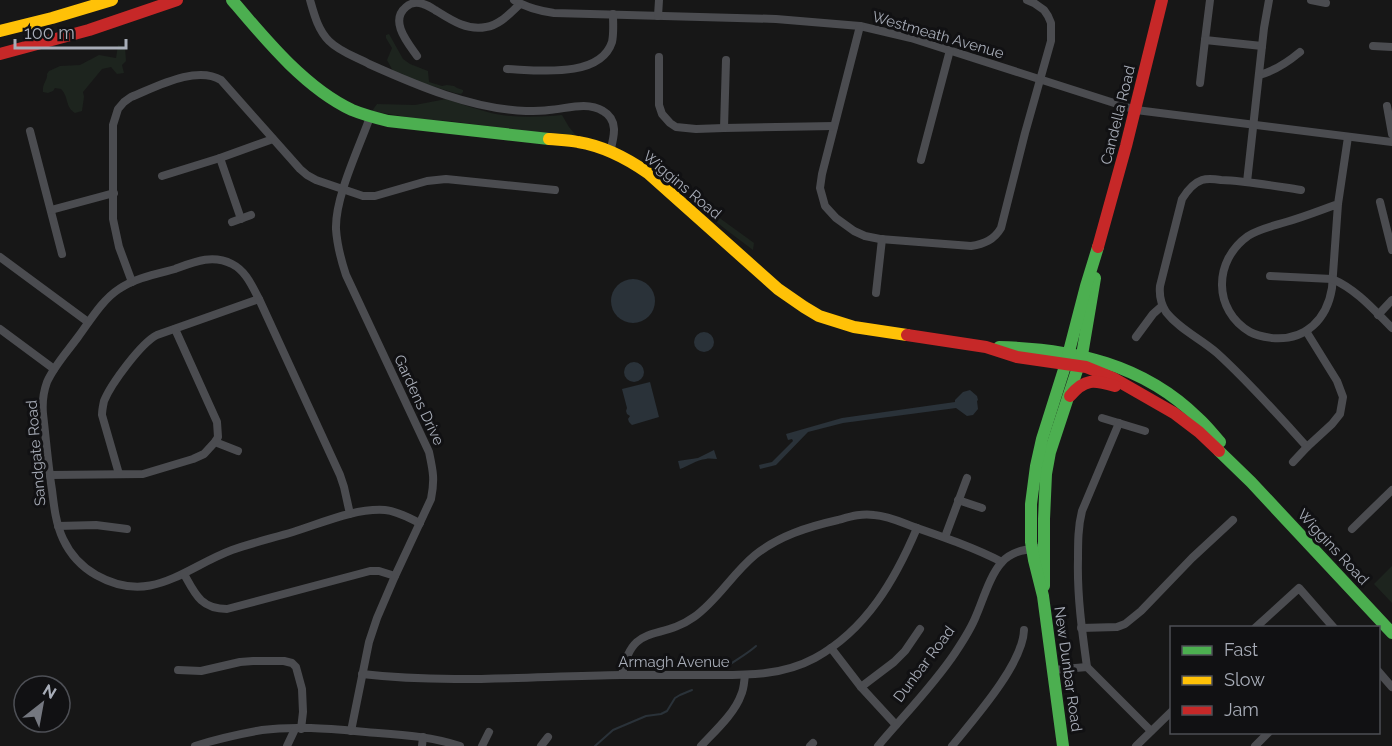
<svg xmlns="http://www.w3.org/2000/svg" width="1392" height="746" font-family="Raleway,sans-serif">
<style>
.green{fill:#1d241e}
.water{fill:#2a3239}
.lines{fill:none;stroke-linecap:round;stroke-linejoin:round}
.stream{stroke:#2a3239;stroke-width:2}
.street{stroke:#4b4c50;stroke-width:8}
.fast{stroke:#4caf50;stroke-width:12}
.slow{stroke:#ffc107;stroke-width:12}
.jam{stroke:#c62828;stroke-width:12}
.labels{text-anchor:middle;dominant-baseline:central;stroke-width:6;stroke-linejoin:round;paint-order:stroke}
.street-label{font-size:15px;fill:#a8adb8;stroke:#111113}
</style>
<rect width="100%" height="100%" fill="#171717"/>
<g class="green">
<polygon points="389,34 403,59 410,64 428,71 429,82 442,86 447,85 454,86 457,88 463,90 463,92 461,94 455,93 409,79 401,73 396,73 393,71 387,60 392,48 386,38 386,35"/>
<path d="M118,45L125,47L126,61L122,65L124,73L117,74L111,67L102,69L83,92L84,97L82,111L75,113C65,107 69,97 61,89L55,88L53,91L48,93L43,92C42,83 48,80 47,74L49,71L60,66L80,65L99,55L116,58Z"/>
<path d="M446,99C461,104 476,109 491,113C513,118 539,117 562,115L569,127L578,138L449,121L418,119L372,111L377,104L415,105Z"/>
<path d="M673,179L714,214L754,243L753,250C725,229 695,207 673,179Z"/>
<polygon points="1392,566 1392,603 1374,584"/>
</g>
<g class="water">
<circle cx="633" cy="301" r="22"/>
<circle cx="704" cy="342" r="10"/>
<circle cx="634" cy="372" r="10"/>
<polygon points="650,382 659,417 632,425 629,422 628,419 630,416 627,414 626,411 627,408 622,389"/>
<polygon points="970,390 977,396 978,400 977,401 978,409 973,415 967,416 956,408 843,423 808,432 776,465 760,469 759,465 772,462 793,441 792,439 788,440 786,434 842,418 955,402 955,400 963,392"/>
<path d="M714,450L717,459C713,459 709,458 706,459C696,460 689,466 680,469L678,461L698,458Z"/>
</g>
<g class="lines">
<g class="stream">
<path d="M725,668C735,660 746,655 756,646"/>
<polyline points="595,746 613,730 646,716 661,714 667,711 675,698 680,695 692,690"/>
</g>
<g class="street">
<path d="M310,0C314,14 318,30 329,41C340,52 356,57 369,64C418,86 472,109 526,111C534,111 542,111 549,110C566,109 587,101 603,111C619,120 614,137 610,152"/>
<path d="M514,0C527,8 540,11 554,13L776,19L860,26L911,38L1136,110L1392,142"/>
<polyline points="1210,0 1205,40 1262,46"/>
<polyline points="1311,0 1326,3"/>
<polyline points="658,16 659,0"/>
<path d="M860,26L822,174L820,188L825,206L836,218L854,231L865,236L880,239L971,246C984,244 994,240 1001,228L1025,133L1051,41V23L1048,16L1044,10L1034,3L1027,0"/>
<polyline points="1373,46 1392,47"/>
<path d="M417,56C408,43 389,21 406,7C410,3 417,2 423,4C427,5 432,8 435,10C451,20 467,31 486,27C500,25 510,13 520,4"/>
<polyline points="659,57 659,105 662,114 670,123 676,127 696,129 724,128 834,126"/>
<path d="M507,69C537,70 600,79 612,42C614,33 613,23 613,14"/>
<path d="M1259,75C1275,71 1288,62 1300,52"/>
<polyline points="1200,83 1205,40"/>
<polyline points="1387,106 1392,134"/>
<polyline points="724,128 726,60"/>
<polyline points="30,131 62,254"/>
<polyline points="220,158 241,219"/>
<polyline points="921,160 950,50"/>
<polyline points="162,176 220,158 273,139"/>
<polyline points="1247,182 1264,28 1269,0"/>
<path d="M1301,190C1274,186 1248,181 1221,180C1215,179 1208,178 1202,180C1193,183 1187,191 1182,199L1160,286C1159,296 1161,304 1166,312C1179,329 1201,339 1217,353C1249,382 1278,415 1307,447L1332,424L1340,414L1343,397L1337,381L1306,331"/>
<polyline points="1380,202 1392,250"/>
<path d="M1338,204C1321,210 1304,217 1286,222C1273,226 1259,229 1248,236C1213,261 1213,310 1250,332C1257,336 1265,337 1272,338C1306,341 1327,319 1332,288L1338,204L1348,137"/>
<polyline points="51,210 114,193"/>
<polyline points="232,222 251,215"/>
<polyline points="0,257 88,322"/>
<path d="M1270,276L1332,279C1356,289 1374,310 1392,328"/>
<path d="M132,282L119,247L113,219V125L118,109L124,102L131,97C156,87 196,65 221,80L300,169L307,175L316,180L363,196H375L427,181L446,179L555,190"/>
<polyline points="876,293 882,239"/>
<polyline points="1378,315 1392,300"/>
<polyline points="0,329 54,369"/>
<polyline points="1136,337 1153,314 1162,306"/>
<polyline points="1102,418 1145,431"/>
<polyline points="215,442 238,451"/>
<polyline points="1293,462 1307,447"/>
<path d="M119,474L102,415C102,410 103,406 104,401C111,384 141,343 157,335L259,299"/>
<polyline points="50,475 143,474 193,459 204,454 215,442 218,437 217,422 175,329"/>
<polyline points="958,500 982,508"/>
<path d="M350,514L344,487L340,475L259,299C252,286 246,271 232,264C212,254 194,262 175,269C156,274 135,278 119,289C102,300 90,321 78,337C67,352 54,366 47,382C43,393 42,402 43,414C46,439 48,465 52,490C54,507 56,524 63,539C70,554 82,567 96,575C151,606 184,568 232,550C252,543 273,538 293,532C322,523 355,508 385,510C397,511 409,518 420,523"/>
<polyline points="58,526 96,525 127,529"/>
<polyline points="1352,529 1392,490"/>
<polyline points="945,537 967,478"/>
<path d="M184,574C195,594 201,609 227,609L370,571H379L395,576"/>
<polyline points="1081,628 1117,627 1125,624 1141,611 1192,558 1233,520"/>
<polyline points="1255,628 1299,588 1334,628"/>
<polyline points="831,648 861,687 896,725"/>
<path d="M1087,667C1082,631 1077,595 1078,559C1078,542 1078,527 1082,511L1119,423"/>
<polyline points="178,670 201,671 240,662 253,661 284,661 292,663 296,667 302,689 303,712 301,729"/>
<polyline points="1052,670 1087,667 1151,731"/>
<polyline points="1378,671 1392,687"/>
<path d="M362,674C448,684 535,676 622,675C649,675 676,675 704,675C742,675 780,677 815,658C866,630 895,580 917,528"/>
<path d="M622,675C632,621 659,642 694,617C717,601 732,574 755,555C779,536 807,527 838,520C849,517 861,513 874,515C889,516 903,523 917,528C946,538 975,548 1002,562"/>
<polyline points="861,687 894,662 905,651 920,629"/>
<path d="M351,731L369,642L377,618L395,576L431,499C435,479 433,471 429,452L346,275C341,260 337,245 336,229C335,197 359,148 370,117"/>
<path d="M195,746C217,739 239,734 262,730C300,725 340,730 378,733C406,735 433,737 460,746"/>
<polyline points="287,746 295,729"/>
<polyline points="422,746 423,737"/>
<polyline points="482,746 489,732"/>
<polyline points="541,746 548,737"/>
<path d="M701,746C714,732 735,713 741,695C744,689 744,682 745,675"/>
<polyline points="810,746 813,743"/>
<path d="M878,746C904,715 933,686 955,653C963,641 971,629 976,616C983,600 990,575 1002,562C1011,552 1023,550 1036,548"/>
<path d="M952,746C974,719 1023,664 1024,630"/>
<polyline points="1136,746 1172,711"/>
<polyline points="1255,746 1269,732"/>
</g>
<g class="fast">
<path d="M232,0C265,39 305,88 352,110C364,115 376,118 388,121L549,139"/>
<path d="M999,347C1074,349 1143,364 1198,418C1206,425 1213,434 1220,442"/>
<polyline points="1219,451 1251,482 1392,633"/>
<polyline points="1044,586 1044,519 1046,474 1050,452 1082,355 1095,278"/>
<polyline points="1063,746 1043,596 1034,560 1031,542 1031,504 1036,466 1042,439 1066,363 1086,286 1098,247"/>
</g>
<g class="slow">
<polyline points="0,31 52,18 112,0"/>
<path d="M549,139C559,140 569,140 578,142C603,146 628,159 648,173L778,289L804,307L819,316L854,327L907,335"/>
</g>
<g class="jam">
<polyline points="0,54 89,30 177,0"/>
<polyline points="1098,247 1126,146 1162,0"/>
<polyline points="907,335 986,347 1017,357 1086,367 1113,378 1174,413 1199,432 1219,451"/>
<path d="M1070,396C1085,378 1094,380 1115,386"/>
</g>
</g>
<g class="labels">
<g class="street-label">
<text transform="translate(938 35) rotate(16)">Westmeath Avenue</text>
<text transform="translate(1118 115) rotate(-76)">Candella Road</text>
<text transform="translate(682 185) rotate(40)">Wiggins Road</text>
<text transform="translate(419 400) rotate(65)">Gardens Drive</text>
<text transform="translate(36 453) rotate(-95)">Sandgate Road</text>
<text transform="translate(1333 547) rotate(47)">Wiggins Road</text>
<text x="674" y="662">Armagh Avenue</text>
<text transform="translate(924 664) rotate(-53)">Dunbar Road</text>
<text transform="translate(1068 669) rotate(82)">New Dunbar Road</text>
</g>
</g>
<rect x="1170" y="626" width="210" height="108" fill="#111113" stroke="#4d4f55" stroke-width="1.5"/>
<rect x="1182" y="646" width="30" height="9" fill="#4caf50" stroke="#4d4f55" stroke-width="1.5"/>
<text x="1224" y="656" font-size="18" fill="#a8adb8">Fast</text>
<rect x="1182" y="676" width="30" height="9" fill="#ffc107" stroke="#4d4f55" stroke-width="1.5"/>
<text x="1224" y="686" font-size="18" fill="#a8adb8">Slow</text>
<rect x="1182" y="706" width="30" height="9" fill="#c62828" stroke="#4d4f55" stroke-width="1.5"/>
<text x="1224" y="716" font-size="18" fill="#a8adb8">Jam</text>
<g transform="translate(42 704) rotate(31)"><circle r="28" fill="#111113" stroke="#4d4f55" stroke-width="1.5"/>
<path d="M0-4.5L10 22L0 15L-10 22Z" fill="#757880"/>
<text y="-9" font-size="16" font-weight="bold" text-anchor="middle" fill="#a8adb8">N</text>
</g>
<path d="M15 39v9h111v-9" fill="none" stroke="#a8adb8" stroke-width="3"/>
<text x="24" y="39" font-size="18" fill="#a8adb8" stroke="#111113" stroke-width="4.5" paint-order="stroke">100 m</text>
</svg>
